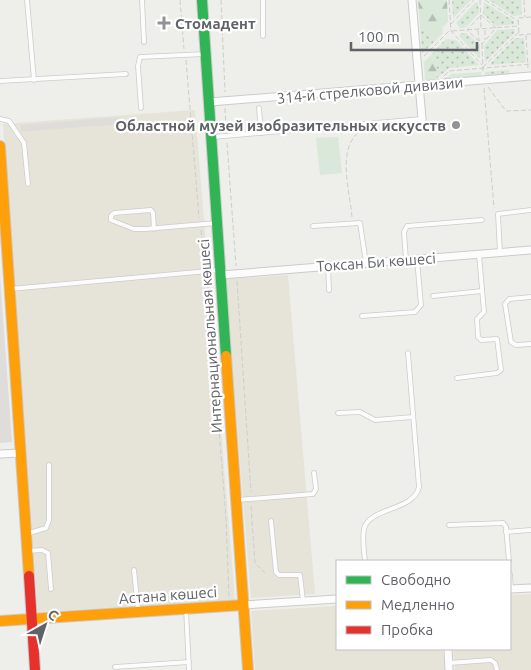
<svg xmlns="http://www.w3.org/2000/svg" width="531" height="670" font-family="Ubuntu,sans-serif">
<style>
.commercial{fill:#e6e4d9}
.industrial{fill:#deddda}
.education{fill:#deddd9}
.grass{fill:url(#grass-dots)}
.forest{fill:url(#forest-firs)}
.park{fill:#d9e8d8}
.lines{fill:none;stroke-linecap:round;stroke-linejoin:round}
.lane-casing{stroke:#cbcccb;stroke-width:5.5}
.street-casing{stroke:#cbcccb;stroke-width:9}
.fast-casing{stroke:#cacaca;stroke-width:12}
.slow-casing{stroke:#cacaca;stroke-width:12}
.jam-casing{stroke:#cacaca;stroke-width:12}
.path{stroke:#cacfcd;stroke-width:1;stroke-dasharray:5 2.5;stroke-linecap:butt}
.lane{stroke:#fcfcfc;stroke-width:4}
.street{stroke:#fcfcfc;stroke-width:7}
.fast{stroke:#30b455;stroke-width:10}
.slow{stroke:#ff9f0a;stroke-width:10}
.jam{stroke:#e5322d;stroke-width:10}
.poi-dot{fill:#919395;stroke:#fff;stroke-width:2}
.labels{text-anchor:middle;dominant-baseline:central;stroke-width:4.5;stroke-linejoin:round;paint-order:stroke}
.poi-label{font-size:15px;font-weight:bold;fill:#5f6267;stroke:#fff;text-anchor:start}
.street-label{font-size:15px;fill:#5f6267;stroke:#fff}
</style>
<defs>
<pattern id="grass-dots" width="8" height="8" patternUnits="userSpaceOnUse" patternTransform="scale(1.25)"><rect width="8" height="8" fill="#d9e8d8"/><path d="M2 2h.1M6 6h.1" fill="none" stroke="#b3bfb3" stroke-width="1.8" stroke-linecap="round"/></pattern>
<pattern id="forest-firs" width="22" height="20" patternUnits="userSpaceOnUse" patternTransform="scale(1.25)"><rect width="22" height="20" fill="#d9e8d8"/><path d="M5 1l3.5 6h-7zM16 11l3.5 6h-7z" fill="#b3bfb3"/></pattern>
</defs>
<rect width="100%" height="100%" fill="#eeeeea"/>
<g class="commercial">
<polygon points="195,110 235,600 38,612 3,124"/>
<polygon points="288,275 315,594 251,598 225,279"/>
<polygon points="531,594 531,670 455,670 453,649 510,649 510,595"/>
<polygon points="337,606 337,649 443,649 445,670 255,670 251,611"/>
</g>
<polygon class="industrial" points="121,117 122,124 21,132 20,125"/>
<polygon class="education" points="0,276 12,442 0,443"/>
<g class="grass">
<polygon points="452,0 471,0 453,18"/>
<polygon points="489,0 521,0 522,15 513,16"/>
<polygon points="476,2 478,3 479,13 466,27 460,28 456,23"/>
<polygon points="484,2 514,21 514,24 496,26 483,14"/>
<polygon points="420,26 435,41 422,53"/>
<polygon points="514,29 515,33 485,62 484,46 497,30"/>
<polygon points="461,33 466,33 480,45 480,59 459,36"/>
<polygon points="515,38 524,38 526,62 489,65"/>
<polygon points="446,39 456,40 479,65 449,68 436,79 437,68 431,55"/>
<polygon points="509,70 509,75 485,77 485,72"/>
</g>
<g class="forest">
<polygon points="418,0 447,0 448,22 443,27 442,34 435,41 420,26"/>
<polygon points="431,55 437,68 436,79 425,81 424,62"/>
<polygon points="481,72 481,77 443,80 452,74"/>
</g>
<polygon class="park" points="338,137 342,173 320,175 316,138"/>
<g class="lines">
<defs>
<g id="lane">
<polyline points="27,0 34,80"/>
<polyline points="142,0 144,42"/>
<polyline points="263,0 263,36"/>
<polyline points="0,81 126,74"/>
<polyline points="141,108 138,66 140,57 205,54"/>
<polyline points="259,108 261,133"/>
<polyline points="0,119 9,121 24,143 28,184"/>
<polyline points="213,137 422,119"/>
<polyline points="313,226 360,223 366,263"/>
<polyline points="154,229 153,213 151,210 114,213 111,216 111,220 134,229 145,229 217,223"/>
<polyline points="500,253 498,214 531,210"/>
<polyline points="406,260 404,232 407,226 482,220"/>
<polyline points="328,265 329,290"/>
<polyline points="10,289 219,270"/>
<polyline points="433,296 482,291"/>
<polyline points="531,297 509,299 505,304 511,342 516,345 531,344"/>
<polyline points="362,316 415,312 421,305 417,259"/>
<polyline points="457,378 497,373 501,370 497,339 481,340 478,337 477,319 484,312 479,255"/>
<polyline points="338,413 360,412 375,420 413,417"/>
<polyline points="237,500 313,494 316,489 314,473"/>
<polyline points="271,521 276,572 279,575 300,575 303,601"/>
<polyline points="449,525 503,523 506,527 509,561"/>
<polyline points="506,532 531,530"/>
<polyline points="26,534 46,528 49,520 49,465"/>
<polyline points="27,551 42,550 48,553 51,589"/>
<path d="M365,561C364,551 362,539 364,529C369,507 414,511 419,487L408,353"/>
<polyline points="134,570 138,610"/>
<polyline points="510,574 511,589"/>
<polyline points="186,609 189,670"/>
<polyline points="449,663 491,660 495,663 497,670"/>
<polyline points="115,667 189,662"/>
</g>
<g id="street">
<polyline points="412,0 422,119"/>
<polyline points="210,102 531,76"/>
<polyline points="221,275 531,250"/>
<polyline points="0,454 21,453"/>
<polyline points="510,589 531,588"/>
<polyline points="243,605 337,599"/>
<polyline points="448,649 449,670"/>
</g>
<polyline id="fast" points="202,0 226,356"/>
<g id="slow">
<polyline points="0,146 29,576"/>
<polyline points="226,356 248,670"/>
<polyline points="0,621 243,605"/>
</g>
<polyline id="jam" points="29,576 35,670"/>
</defs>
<use href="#lane" class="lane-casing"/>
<use href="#street" class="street-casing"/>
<use href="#fast" class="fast-casing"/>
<use href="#slow" class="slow-casing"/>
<use href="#jam" class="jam-casing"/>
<g class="path">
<polyline points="180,0 184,49"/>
<polyline points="221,0 225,92"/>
<polyline points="449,0 451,31 482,65"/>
<polyline points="480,0 481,29"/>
<polyline points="485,0 518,21"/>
<polyline points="524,0 525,17"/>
<polygon points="481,15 496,28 482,44 467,30"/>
<polyline points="531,17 518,18 519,35 531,34"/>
<polyline points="451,24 474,0"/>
<polyline points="478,30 479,41"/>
<polyline points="485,30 485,40"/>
<polyline points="452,31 518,26"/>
<polyline points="526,35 528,68"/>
<polyline points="482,44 483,71"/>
<polyline points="424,56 451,29"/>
<polyline points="186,60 199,218"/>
<polyline points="483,67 519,32"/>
<polyline points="444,76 449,71 531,64"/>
<polyline points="488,87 506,111 531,110"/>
<polyline points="484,88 494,208"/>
<polyline points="225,108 226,129"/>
<polyline points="227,143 236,266"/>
<path d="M352,217C350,191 336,149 360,131"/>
<polyline points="201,230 205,266"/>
<polyline points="207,277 226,518 229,597"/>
<polyline points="237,281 251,492"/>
<polyline points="251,506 255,563 265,573"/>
</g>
<use href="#lane" class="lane"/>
<use href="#street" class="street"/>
<use href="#fast" class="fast"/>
<use href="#slow" class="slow"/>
<use href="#jam" class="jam"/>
</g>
<g class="poi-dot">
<path d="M161.5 15.5h5v5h5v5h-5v5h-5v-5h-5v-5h5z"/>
<circle cx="456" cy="125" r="5"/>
</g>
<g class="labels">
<g class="poi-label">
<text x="175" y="23">Стомадент</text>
<text x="446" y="125" text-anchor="end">Областной музей изобразительных искусств</text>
</g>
<g class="street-label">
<text transform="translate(370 90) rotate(-5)">314-й стрелковой дивизии</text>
<text transform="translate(376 262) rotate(-4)">Токсан Би көшесі</text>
<text transform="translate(210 336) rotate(-94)">Интернациональная көшесі</text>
<text transform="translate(168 595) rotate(-4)">Астана көшесі</text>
</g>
</g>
<rect x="336" y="560" width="175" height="90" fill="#ffffff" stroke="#bfc0c2"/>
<rect x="346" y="576" width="25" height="8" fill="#30b455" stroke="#bfc0c2"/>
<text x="381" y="585" font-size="15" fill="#5f6267">Свободно</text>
<rect x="346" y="601" width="25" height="8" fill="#ff9f0a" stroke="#bfc0c2"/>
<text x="381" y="610" font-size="15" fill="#5f6267">Медленно</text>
<rect x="346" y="626" width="25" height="8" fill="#e5322d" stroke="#bfc0c2"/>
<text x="381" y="635" font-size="15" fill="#5f6267">Пробка</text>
<g transform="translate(45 625) rotate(39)" stroke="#ffffff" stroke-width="4" paint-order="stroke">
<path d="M0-4L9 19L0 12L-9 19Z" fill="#5f6267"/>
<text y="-8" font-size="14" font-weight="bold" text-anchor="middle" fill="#5f6267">С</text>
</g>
<path d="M351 42v8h126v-8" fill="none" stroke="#5f6267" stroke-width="2.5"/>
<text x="358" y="42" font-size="15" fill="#5f6267" stroke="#ffffff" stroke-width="4" paint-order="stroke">100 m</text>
</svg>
